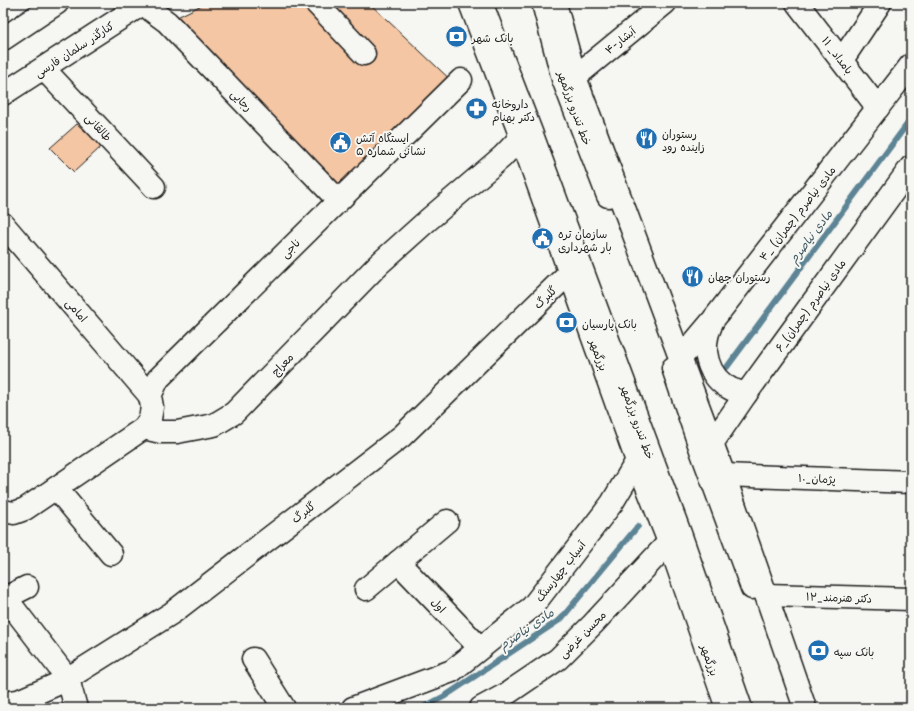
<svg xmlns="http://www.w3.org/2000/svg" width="914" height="711" font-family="'Playpen Sans','Playpen Sans Arabic',sans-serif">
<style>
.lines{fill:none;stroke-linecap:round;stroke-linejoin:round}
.stream{stroke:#5b8495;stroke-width:6}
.building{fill:#f4c6a3;stroke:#1c1c1c}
.minor-casing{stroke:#1c1c1c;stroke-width:25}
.major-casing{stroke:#1c1c1c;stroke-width:25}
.minor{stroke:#f6f6f2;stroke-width:22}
.major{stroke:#f6f6f2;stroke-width:22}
.labels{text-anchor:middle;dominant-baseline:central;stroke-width:4;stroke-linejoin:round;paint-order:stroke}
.poi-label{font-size:11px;fill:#1c1c1c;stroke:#f6f6f2;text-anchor:start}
.street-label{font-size:11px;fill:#1c1c1c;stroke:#f6f6f2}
.water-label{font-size:12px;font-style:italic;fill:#415963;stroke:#f6f6f2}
</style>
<rect width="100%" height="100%" fill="#f6f6f2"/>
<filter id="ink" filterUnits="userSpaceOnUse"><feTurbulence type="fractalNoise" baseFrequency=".025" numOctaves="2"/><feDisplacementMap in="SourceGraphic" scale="8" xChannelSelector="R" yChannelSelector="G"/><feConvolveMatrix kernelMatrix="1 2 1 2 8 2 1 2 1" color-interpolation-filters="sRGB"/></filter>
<g filter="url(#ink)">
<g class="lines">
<g class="stream">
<polyline points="727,367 911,119"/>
<polyline points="422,708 445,696 561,619 638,526"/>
</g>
</g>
<g class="building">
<polygon points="206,3 369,3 456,85 338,200 167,22"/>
<polygon points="77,124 102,146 74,172 50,148"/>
</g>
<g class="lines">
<defs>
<g id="minor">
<polyline points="144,3 152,11 167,22 338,200"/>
<polyline points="316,3 364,54"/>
<polyline points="543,3 563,79 608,196"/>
<polyline points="797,3 878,108"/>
<polyline points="484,10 531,132 681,536 741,708"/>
<polyline points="842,60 880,3"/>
<polyline points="44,69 154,187"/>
<polyline points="575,77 665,3"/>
<polyline points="3,94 144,3"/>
<polyline points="3,224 150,396"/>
<path d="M711,325C700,348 707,377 731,389C736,391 741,392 746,394"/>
<polyline points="681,358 713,320 911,65"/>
<polyline points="673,368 701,450 752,588"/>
<polyline points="144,428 161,432 177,432 214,425 234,413 379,264 428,220 502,157 521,137"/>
<polyline points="711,445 746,394 911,167"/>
<polyline points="724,475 911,482"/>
<polyline points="56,488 111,554"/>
<polyline points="3,511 14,513 25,509 144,428 150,419 152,407 150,396 158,379 461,80"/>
<polyline points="398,562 480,648"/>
<polyline points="366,589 447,521"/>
<polyline points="766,595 911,599"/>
<polyline points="5,597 68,679 76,708"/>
<polyline points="3,599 27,587"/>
<polyline points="253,659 284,708"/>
<polyline points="3,703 18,701 62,682 172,613 402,436 569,273"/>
<polyline points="353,708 452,671 532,607 612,503 637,461"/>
<polyline points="481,708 505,695 558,659 593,624 669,542"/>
</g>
<g id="major">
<polyline points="470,3 521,137 637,461 669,542 727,708"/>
<polyline points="555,3 575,77 724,475 766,595 805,708"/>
<polyline points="3,39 57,3"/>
</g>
</defs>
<use href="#minor" class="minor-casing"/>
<use href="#major" class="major-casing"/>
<use href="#minor" class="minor"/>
<use href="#major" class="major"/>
</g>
</g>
<defs>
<symbol id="bank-disc" viewBox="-11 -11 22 22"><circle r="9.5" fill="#1f6fb2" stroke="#f6f6f2"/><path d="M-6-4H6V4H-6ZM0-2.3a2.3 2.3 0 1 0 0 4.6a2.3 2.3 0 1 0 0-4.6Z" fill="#fff"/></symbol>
<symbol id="pharmacy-disc" viewBox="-11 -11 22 22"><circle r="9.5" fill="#1f6fb2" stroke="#f6f6f2"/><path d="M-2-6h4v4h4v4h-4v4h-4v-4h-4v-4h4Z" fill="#fff"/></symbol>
<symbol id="restaurant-disc" viewBox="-11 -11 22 22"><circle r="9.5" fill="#1f6fb2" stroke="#f6f6f2"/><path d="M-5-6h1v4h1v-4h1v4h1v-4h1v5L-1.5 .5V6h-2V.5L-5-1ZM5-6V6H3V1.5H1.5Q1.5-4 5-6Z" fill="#fff"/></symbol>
<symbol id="civic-disc" viewBox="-11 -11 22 22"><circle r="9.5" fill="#1f6fb2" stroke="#f6f6f2"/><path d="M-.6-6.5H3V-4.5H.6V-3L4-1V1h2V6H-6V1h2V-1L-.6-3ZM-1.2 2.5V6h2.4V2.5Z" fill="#fff"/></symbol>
</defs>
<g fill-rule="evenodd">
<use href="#bank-disc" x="444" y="24" width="25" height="25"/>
<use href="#pharmacy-disc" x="464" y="96" width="25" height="25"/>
<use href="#restaurant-disc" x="634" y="126" width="25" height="25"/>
<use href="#civic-disc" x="328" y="130" width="25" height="25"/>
<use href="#civic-disc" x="530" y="226" width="25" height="25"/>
<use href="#restaurant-disc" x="680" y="264" width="25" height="25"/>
<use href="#bank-disc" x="554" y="310" width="25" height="25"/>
<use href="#bank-disc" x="806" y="638" width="25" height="25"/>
</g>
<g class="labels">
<g class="poi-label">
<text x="472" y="37">بانک شهر</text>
<text x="492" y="103">داروخانه<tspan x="492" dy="13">دکتر بهنام</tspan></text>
<text x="662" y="133">رستوران<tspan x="662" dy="13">زاینده رود</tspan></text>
<text x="356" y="137">ایستگاه آتش<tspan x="356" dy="13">نشانی شماره ۵</tspan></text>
<text x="558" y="233">سازمان تره<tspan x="558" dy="13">بار شهرداری</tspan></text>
<text x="708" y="276">رستوران جهان</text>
<text x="582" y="323">بانک پارسیان</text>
<text x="834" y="651">بانک سپه</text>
</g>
<g class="street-label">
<text transform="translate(620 40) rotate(-39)">۴-آبشار</text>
<text transform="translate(74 49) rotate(-33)">کنارگذر سلمان فارسی</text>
<text transform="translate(838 55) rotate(53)">۱۱ _بامداد</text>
<text transform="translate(242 100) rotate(46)">رجایی</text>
<text transform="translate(575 108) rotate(70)">خط تندرو بزرگمهر</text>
<text transform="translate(99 127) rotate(47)">طالقانی</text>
<text transform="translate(797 213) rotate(-52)">۴_ مادی نیاصرم (چمران)</text>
<text transform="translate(290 248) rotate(-45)">ناجی</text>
<text transform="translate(545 297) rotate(-44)">گلبرگ</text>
<text transform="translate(810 305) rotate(-54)">۶_مادی نیاصرم (چمران)</text>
<text transform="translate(77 310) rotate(49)">امامی</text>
<text transform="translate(599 355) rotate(70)">بزرگمهر</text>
<text transform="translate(282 364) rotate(-46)">معراج</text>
<text transform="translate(638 422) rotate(70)">خط تندرو بزرگمهر</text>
<text transform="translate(817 478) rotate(2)">۱۰_پژمان</text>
<text transform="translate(303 512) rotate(-38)">گلبرگ</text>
<text transform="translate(560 571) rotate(-52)">آسیاب چهارسنگ</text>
<text transform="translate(839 597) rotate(2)">۱۲_دکتر هنرمند</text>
<text transform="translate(439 605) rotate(47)">اول</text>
<text transform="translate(582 634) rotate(-45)">محسن غرضی</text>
<text transform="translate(710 660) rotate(71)">بزرگمهر</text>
</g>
<g class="water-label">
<text transform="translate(810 236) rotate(-53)">مادی نیاصرم</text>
<text transform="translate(526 628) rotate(-34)">مادی نیاصرم</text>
</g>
</g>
<rect width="914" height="711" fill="none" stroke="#f6f6f2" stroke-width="16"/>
<rect x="8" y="8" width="898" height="695" fill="none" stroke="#1c1c1c" stroke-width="1.5" filter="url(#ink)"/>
</svg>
